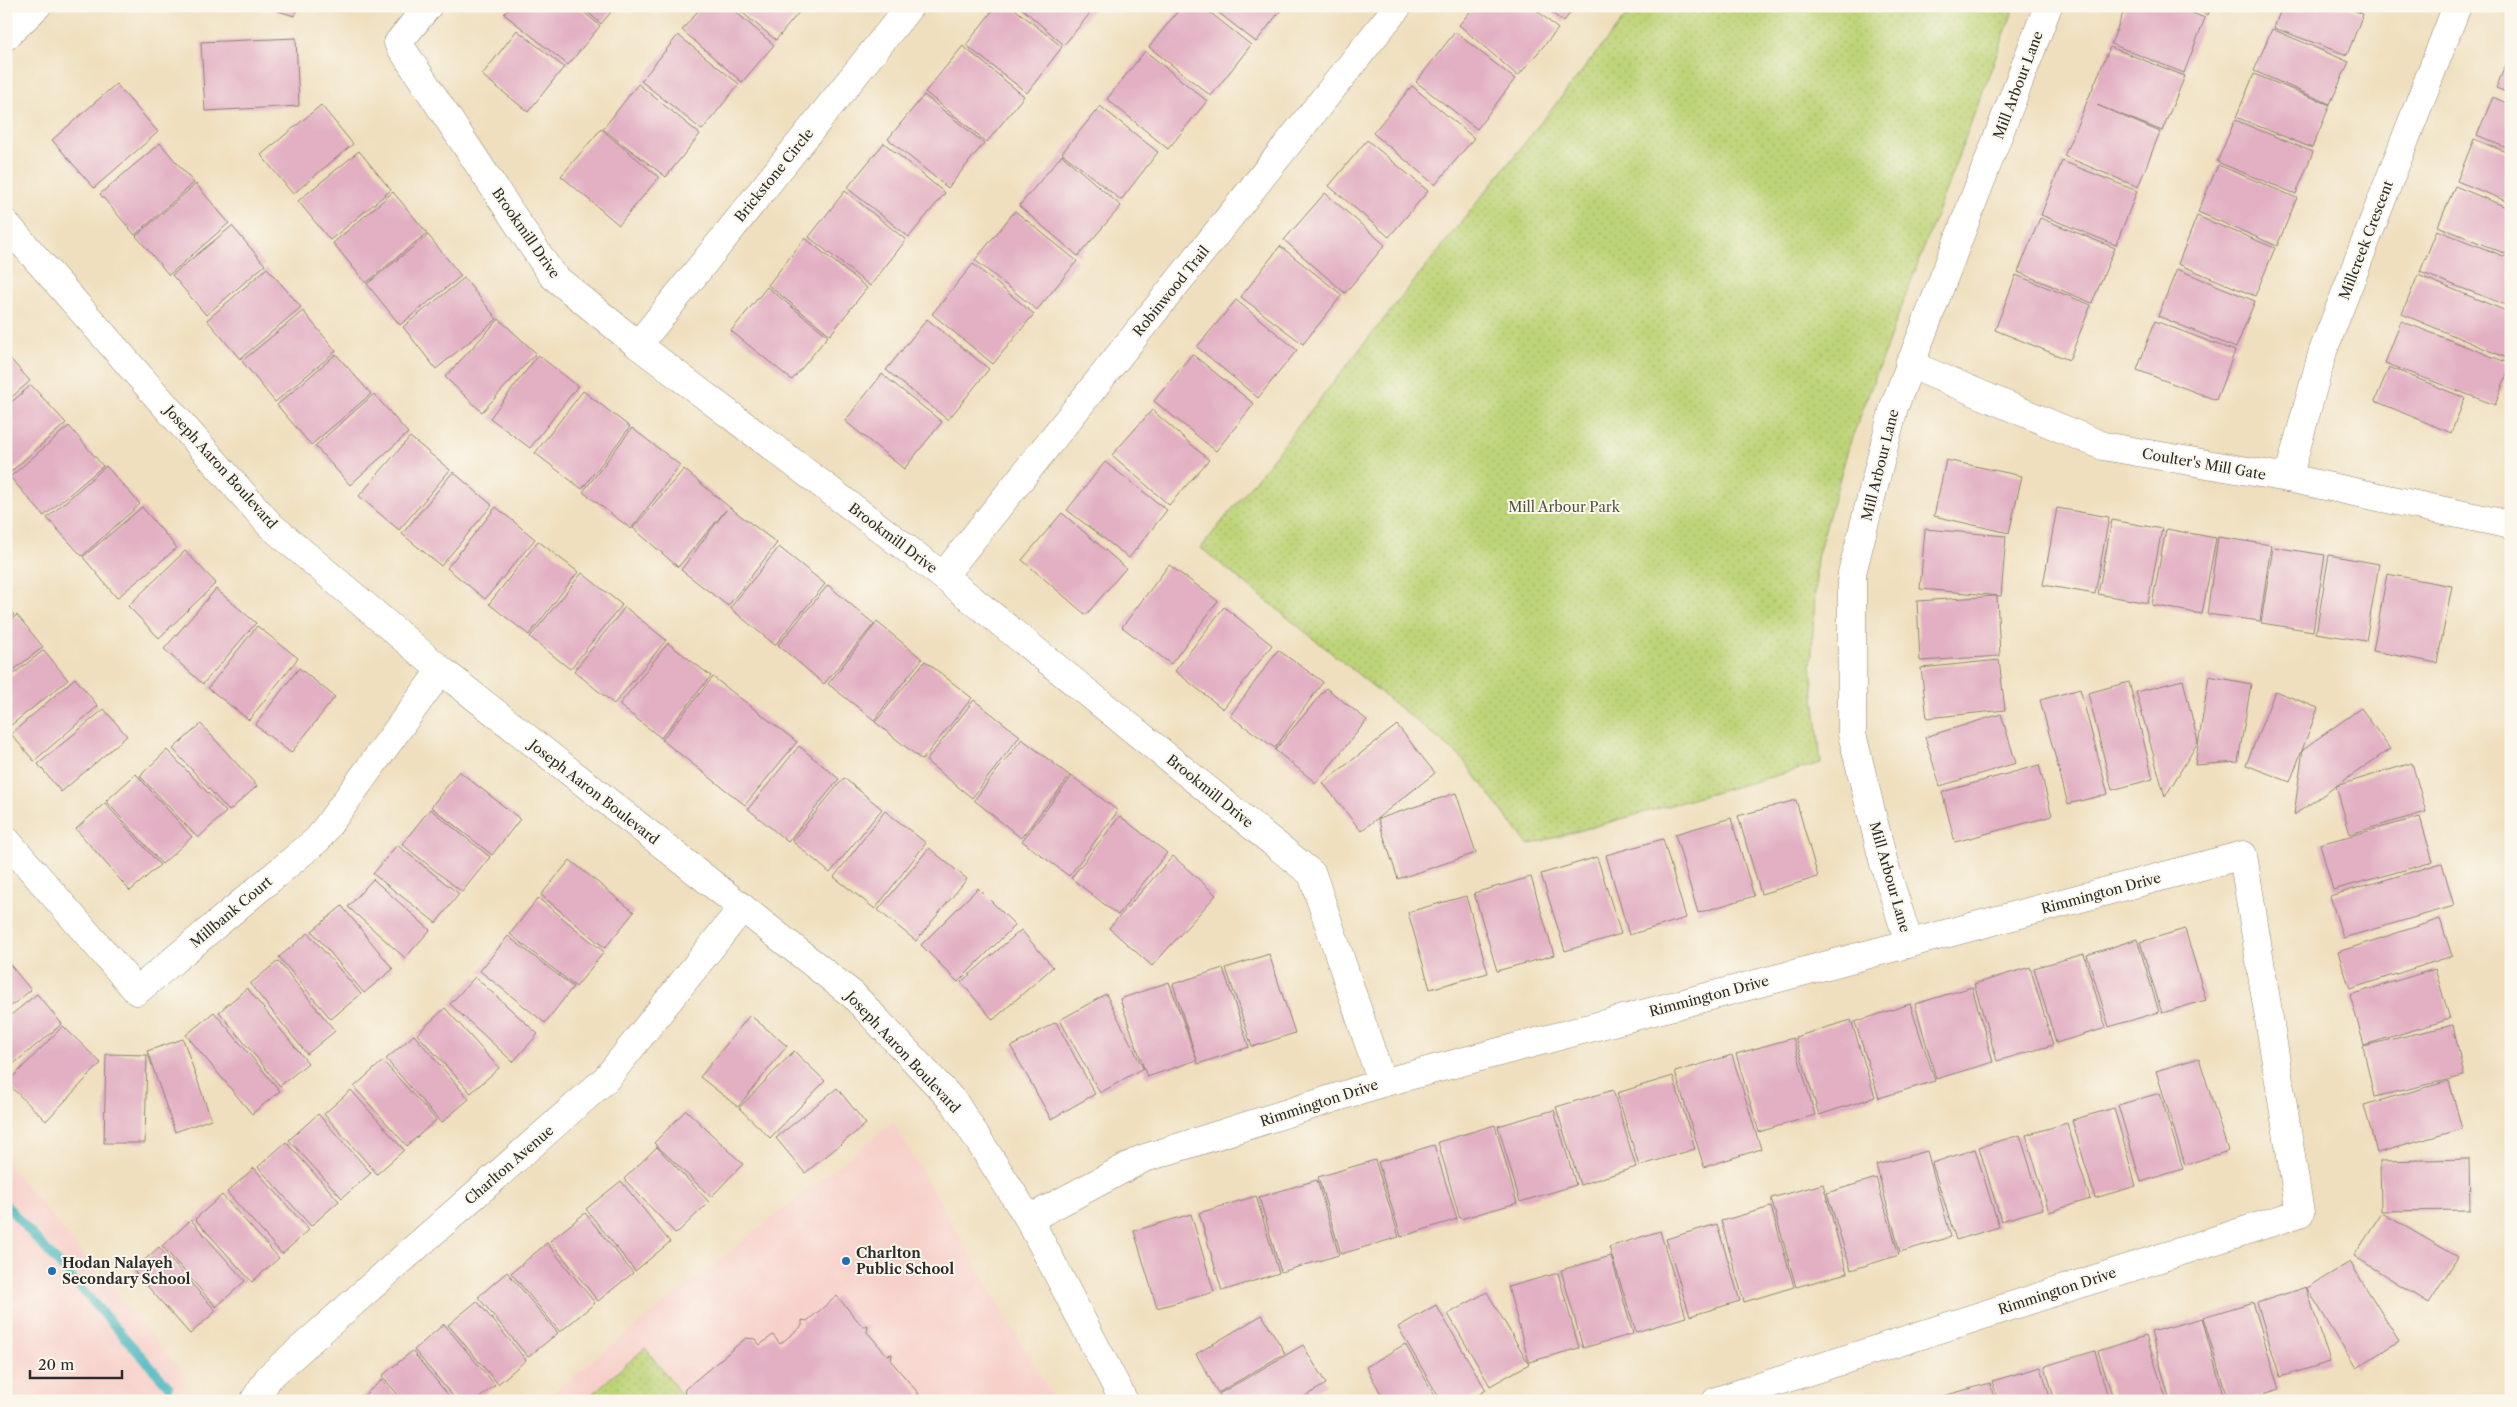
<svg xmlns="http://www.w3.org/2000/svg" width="2517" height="1407" font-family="'Libre Caslon Text',serif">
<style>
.built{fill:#f7d0ca}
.park{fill:url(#park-dots);stroke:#748052}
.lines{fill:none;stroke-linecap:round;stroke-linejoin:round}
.stream{stroke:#48b7bf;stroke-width:9}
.building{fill:#e2afc3}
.minor-casing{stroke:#8d8574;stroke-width:29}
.minor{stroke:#fff;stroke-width:28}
.poi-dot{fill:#1f6fb2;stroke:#fbf7ec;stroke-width:2}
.labels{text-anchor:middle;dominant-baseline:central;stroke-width:4;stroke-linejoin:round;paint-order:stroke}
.street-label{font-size:14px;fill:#2b2b2b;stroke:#fbf7ec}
.park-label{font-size:14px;fill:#50553e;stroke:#fbf7ec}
.poi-label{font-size:14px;font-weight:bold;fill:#2b2b2b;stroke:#fbf7ec;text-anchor:start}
</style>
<defs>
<pattern id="park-dots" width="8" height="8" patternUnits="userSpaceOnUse" patternTransform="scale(1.25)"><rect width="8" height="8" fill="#bed478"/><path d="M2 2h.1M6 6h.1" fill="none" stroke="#a3b668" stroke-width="1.8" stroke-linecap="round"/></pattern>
</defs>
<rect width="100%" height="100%" fill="#fbf7ec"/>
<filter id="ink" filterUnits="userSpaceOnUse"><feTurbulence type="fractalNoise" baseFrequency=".02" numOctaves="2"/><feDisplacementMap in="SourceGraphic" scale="10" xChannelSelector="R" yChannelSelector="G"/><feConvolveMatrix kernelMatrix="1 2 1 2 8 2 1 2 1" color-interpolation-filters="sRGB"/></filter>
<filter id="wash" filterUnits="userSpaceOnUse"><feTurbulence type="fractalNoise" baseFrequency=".0096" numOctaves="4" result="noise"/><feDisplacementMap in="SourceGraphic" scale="20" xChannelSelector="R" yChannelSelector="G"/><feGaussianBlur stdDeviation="1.12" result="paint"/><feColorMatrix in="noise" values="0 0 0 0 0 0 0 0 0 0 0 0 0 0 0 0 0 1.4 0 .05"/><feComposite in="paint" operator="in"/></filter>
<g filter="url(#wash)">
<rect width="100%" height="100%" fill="#efdfbe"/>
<g class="built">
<polygon points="893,1122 1055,1401 542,1401"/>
<polygon points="6,1162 188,1379 175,1401 6,1401"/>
</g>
<g class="park">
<polygon points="1634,6 2015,6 1849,446 1817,557 1811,668 1821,763 1528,845 1461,757 1201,548"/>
<polygon points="645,1348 685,1399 683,1401 584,1401"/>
</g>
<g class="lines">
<polyline class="stream" points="6,1205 169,1387"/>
</g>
<g id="blocks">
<g class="building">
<polygon points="263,6 298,6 294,16"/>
<polygon points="511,6 577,6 600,26 568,65 504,14"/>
<polygon points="581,6 616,6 601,24"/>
<polygon points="702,6 729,6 774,45 742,82 682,30"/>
<polygon points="734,6 804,6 776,40"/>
<polygon points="996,6 1011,6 1062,47 1027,93 966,45"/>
<polygon points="1019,6 1096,6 1064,45"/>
<polygon points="1182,6 1202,6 1251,45 1211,96 1149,47"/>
<polygon points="1210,6 1284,6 1256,42"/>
<polygon points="1475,6 1532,6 1558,29 1518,76 1459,25"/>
<polygon points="1544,6 1576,6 1563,22"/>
<polygon points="2126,6 2174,6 2205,18 2184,73 2111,44"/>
<polygon points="2186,6 2211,6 2208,15"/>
<polygon points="2282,6 2343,6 2363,14 2347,55 2274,28"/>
<polygon points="2272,29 2349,62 2330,104 2254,71"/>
<polygon points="517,30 564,67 528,112 482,75"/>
<polygon points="1455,32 1515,79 1477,129 1416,82"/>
<polygon points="678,35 739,84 702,130 641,81"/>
<polygon points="296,38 299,106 205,111 201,42"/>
<polygon points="963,46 1024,96 987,142 925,92"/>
<polygon points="2110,47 2185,76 2162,131 2097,105 2160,132 2138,187 2064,156"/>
<polygon points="1145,51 1207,101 1168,149 1107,99"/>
<polygon points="2511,52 2511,94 2496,88"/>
<polygon points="2254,74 2330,105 2312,148 2236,117"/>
<polygon points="116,84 158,132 94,188 52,140"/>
<polygon points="638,84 700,134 666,177 603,129"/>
<polygon points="1412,86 1474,138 1435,185 1373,133"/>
<polygon points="924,95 984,143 948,188 888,139"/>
<polygon points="2493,97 2511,105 2511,150 2477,135"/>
<polygon points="321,105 353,144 293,194 261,155"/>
<polygon points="1100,106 1158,152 1121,200 1062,153"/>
<polygon points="2235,120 2313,152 2296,194 2217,162"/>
<polygon points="601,129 659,177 619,225 561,176"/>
<polygon points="2474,139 2511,154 2511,203 2457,181"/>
<polygon points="1367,140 1428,191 1389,237 1329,186"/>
<polygon points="160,143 194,183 135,235 100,194"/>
<polygon points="884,143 945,193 909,237 847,188"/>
<polygon points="359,151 391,190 330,240 298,201"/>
<polygon points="1062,155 1121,206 1078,256 1019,206"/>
<polygon points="2062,161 2137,191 2116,245 2041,215"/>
<polygon points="2218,165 2297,198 2277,246 2198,212"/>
<polygon points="196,184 229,223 169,275 136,236"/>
<polygon points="2455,186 2511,209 2511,256 2438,226"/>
<polygon points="845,191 906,240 870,286 809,237"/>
<polygon points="393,192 427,233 366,283 333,243"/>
<polygon points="1325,193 1385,245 1345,293 1284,240"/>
<polygon points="1015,211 1077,261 1037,310 975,260"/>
<polygon points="2197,216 2275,248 2255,296 2178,264"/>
<polygon points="2040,218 2115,248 2092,303 2018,272"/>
<polygon points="232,226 265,265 206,315 172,275"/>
<polygon points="2437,230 2511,259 2511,307 2420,272"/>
<polygon points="428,235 461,276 400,325 367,284"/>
<polygon points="805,238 867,288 830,335 768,285"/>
<polygon points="1280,246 1342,295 1303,344 1241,297"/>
<polygon points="973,264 1034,314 993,364 932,314"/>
<polygon points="267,268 301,307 240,359 207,320"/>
<polygon points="2177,269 2255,301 2236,348 2158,316"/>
<polygon points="2016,275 2091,305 2069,360 1995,330"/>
<polygon points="2418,275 2511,313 2511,351 2507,358 2402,314"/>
<polygon points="464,278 497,319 436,369 403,327"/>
<polygon points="767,287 828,336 792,380 731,331"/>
<polygon points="1236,300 1297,350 1258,398 1197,347"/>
<polygon points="303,311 336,351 275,402 242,361"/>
<polygon points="499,319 536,353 482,412 445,377"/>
<polygon points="927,319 989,369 948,420 886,370"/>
<polygon points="2155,321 2235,351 2216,400 2137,370"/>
<polygon points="2401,321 2511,364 2495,405 2385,363"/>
<polygon points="6,354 30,381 6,402"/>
<polygon points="336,354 371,394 311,445 277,405"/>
<polygon points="1192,354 1254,404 1216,451 1154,401"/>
<polygon points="538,355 578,386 530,448 490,418"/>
<polygon points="2389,367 2465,398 2451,433 2375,401"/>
<polygon points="882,374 942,422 904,469 845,421"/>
<polygon points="31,385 66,423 6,476 6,407"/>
<polygon points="583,391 630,427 582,489 535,453"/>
<polygon points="374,394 408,433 350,485 315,446"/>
<polygon points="1152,410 1209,460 1169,505 1112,455"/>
<polygon points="69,426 103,466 44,516 10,477"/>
<polygon points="632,428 680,465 631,529 583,492"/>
<polygon points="410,437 450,470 399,530 359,496"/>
<polygon points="1946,460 2022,476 2009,533 1934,516"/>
<polygon points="1105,462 1167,510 1129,558 1067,510"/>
<polygon points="106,466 140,504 82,556 47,518"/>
<polygon points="684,469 729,507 777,543 728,606 681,570 726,510 678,567 633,528"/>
<polygon points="453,472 492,505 441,566 402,534"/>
<polygon points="142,507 177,548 117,598 83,557"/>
<polygon points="496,507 535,539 485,599 447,568"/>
<polygon points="2057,508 2109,517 2095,594 2043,585"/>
<polygon points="1062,513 1126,568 1086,615 1022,560"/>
<polygon points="2112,520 2162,529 2148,603 2098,594"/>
<polygon points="1925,529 2006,536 2001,596 1920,589"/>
<polygon points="2166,529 2216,538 2202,614 2152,605"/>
<polygon points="2218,537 2271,545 2260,621 2207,614"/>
<polygon points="538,541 578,572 529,635 489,604"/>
<polygon points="779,547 825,584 775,645 730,608"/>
<polygon points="2273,547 2325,555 2313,631 2261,623"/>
<polygon points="185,551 216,583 159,638 128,606"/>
<polygon points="2329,555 2379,564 2366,641 2316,633"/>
<polygon points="1169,565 1218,601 1171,664 1122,627"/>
<polygon points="582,573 622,605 570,669 530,637"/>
<polygon points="2387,574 2452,586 2437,663 2373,651"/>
<polygon points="828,585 874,624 824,684 778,645"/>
<polygon points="216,589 256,623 203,684 164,649"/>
<polygon points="1997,596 2000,656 1920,661 1917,601"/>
<polygon points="6,605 14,615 6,622"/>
<polygon points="625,607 666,640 614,704 574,671"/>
<polygon points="1224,607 1272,645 1223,709 1175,671"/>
<polygon points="17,615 43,647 6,676 6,624"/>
<polygon points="877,622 922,659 874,720 828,684"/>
<polygon points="257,626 298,658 249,720 208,688"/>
<polygon points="668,643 711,676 661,738 619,705"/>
<polygon points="44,650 68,680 6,729 6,680"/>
<polygon points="1278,650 1323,682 1275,748 1230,716"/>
<polygon points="1999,660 2005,710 1927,718 1921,668"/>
<polygon points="925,661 972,698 922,760 875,722"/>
<polygon points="299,668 335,697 291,753 255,725"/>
<polygon points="2209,676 2251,684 2238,762 2195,765"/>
<polygon points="713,677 797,742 745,805 662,740"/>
<polygon points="75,678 98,706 34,761 11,734"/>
<polygon points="2183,680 2198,742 2165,797 2136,692"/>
<polygon points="2129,682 2153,779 2112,790 2088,693"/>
<polygon points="1326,688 1367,720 1316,783 1275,750"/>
<polygon points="2080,689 2108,794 2068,804 2040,700"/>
<polygon points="2275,691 2318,708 2290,782 2246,765"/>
<polygon points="974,700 1020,736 972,798 926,761"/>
<polygon points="2361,708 2390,749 2294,815 2303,749"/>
<polygon points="104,709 127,736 61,792 38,764"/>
<polygon points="2001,714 2016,763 1940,786 1925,737"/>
<polygon points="201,724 257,786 229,811 173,749"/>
<polygon points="1397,725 1435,773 1361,831 1323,783"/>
<polygon points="1022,739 1070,776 1021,838 974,800"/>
<polygon points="799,746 839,779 788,842 748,809"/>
<polygon points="167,750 226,812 198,838 140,776"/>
<polygon points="2412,763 2426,812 2350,834 2336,786"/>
<polygon points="2039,765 2052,816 1955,842 1942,792"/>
<polygon points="459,771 520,819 492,855 431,807"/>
<polygon points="136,774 192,837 162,864 106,801"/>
<polygon points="1072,776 1118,811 1069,876 1022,841"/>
<polygon points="844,778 882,809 830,873 792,841"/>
<polygon points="1456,793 1476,853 1398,879 1378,819"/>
<polygon points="1796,800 1818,877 1761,894 1738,816"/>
<polygon points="105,803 160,865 130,891 76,829"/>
<polygon points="430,809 490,857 462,892 402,844"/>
<polygon points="885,811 926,843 875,909 834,877"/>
<polygon points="1120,816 1167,853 1118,915 1071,878"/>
<polygon points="2420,817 2433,862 2333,890 2320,844"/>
<polygon points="1731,818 1754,896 1698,913 1675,834"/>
<polygon points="1663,839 1686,918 1629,935 1606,855"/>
<polygon points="397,845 459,894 436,923 373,874"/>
<polygon points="929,848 967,879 916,941 878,910"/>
<polygon points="1173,856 1216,895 1152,966 1109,928"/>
<polygon points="1597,857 1621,934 1565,951 1541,874"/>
<polygon points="570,860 634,912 605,948 541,895"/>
<polygon points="2442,863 2454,906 2343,938 2330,896"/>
<polygon points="1531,877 1554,955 1497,971 1474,893"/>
<polygon points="373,879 430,930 405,958 348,907"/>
<polygon points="978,888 1015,925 958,982 921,945"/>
<polygon points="1466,896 1488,973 1430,989 1408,912"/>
<polygon points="538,898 604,952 576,987 510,934"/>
<polygon points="342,906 393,969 364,993 312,931"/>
<polygon points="2440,919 2452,956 2350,989 2338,952"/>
<polygon points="2185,929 2206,1000 2162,1013 2140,942"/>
<polygon points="1021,930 1053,967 993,1020 961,982"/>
<polygon points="308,933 361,994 331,1019 279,957"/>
<polygon points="508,936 573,987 545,1023 480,971"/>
<polygon points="2137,939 2159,1012 2109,1027 2087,955"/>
<polygon points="1269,954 1295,1033 1252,1047 1226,968"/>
<polygon points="2084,954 2106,1028 2056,1043 2034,968"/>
<polygon points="7,961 31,990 6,1010 6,962"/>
<polygon points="278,961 335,1031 307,1054 250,984"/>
<polygon points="2030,967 2053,1045 1997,1061 1974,984"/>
<polygon points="1223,968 1249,1047 1198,1064 1173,984"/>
<polygon points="2435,969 2450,1019 2364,1045 2350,995"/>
<polygon points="475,977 538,1034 513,1062 450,1004"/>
<polygon points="1169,982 1197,1060 1147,1077 1120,999"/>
<polygon points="1972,987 1993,1062 1936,1079 1915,1004"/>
<polygon points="247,988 308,1063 280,1086 219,1012"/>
<polygon points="37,994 62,1024 6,1070 6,1019"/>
<polygon points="1106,994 1143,1068 1100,1093 1060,1020"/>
<polygon points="1910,1004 1935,1081 1879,1098 1855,1022"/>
<polygon points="445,1008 499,1068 471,1093 417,1034"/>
<polygon points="214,1012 280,1091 252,1114 186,1035"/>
<polygon points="750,1015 787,1046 738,1107 700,1077"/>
<polygon points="1851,1020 1875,1097 1819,1115 1795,1037"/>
<polygon points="1056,1022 1095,1094 1051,1119 1011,1047"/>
<polygon points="2453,1025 2464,1076 2374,1097 2363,1046"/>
<polygon points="63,1026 101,1063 46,1121 7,1083"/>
<polygon points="414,1035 469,1099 441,1123 386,1059"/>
<polygon points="1793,1038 1815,1115 1759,1132 1736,1054"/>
<polygon points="183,1039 211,1119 175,1132 147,1051"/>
<polygon points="794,1051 825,1081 770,1138 739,1108"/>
<polygon points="106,1054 147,1055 145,1143 104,1143"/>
<polygon points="1732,1055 1761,1149 1704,1167 1675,1072"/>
<polygon points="2199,1058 2228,1151 2185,1165 2156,1071"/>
<polygon points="383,1061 436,1120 407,1146 354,1087"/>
<polygon points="1673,1076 1695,1149 1639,1166 1617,1093"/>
<polygon points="2449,1081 2462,1129 2377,1153 2364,1105"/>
<polygon points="837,1088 866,1124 805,1173 776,1138"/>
<polygon points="351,1090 404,1150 377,1174 324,1114"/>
<polygon points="1613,1090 1636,1167 1580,1185 1556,1107"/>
<polygon points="2160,1093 2183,1169 2141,1182 2118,1105"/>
<polygon points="2114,1108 2136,1186 2095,1198 2072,1120"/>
<polygon points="686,1110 743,1164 711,1197 654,1143"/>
<polygon points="1554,1110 1576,1185 1520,1202 1498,1126"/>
<polygon points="318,1114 371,1173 342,1198 289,1140"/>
<polygon points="2067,1123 2090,1199 2049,1212 2026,1135"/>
<polygon points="1495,1125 1517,1203 1460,1219 1438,1142"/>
<polygon points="2020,1135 2043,1209 2001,1221 1979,1147"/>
<polygon points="286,1142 339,1201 311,1226 258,1167"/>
<polygon points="1434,1145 1457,1219 1401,1237 1378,1162"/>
<polygon points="657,1147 709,1202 676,1234 624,1179"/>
<polygon points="1975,1149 1999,1227 1956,1240 1932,1163"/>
<polygon points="1927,1151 1951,1237 1900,1252 1876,1165"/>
<polygon points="2469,1159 2470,1210 2381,1211 2380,1161"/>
<polygon points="1375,1160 1399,1237 1341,1254 1318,1177"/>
<polygon points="254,1168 309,1230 282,1254 227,1192"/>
<polygon points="1876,1178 1899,1255 1851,1270 1827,1193"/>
<polygon points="1317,1180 1339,1255 1281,1272 1259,1197"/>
<polygon points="621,1181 670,1242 635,1271 586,1209"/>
<polygon points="1823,1184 1847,1273 1796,1287 1771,1198"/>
<polygon points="222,1195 279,1258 252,1282 195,1219"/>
<polygon points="1256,1196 1279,1273 1222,1291 1199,1213"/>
<polygon points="1771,1207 1794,1287 1744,1302 1721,1221"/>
<polygon points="585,1213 633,1273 598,1301 550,1241"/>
<polygon points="2382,1213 2458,1257 2429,1303 2354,1256"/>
<polygon points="1191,1214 1214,1292 1157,1308 1134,1231"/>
<polygon points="191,1220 245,1281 216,1307 162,1246"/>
<polygon points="1717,1224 1740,1301 1690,1316 1666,1239"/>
<polygon points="1660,1231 1686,1317 1636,1332 1609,1247"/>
<polygon points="547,1243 595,1303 560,1332 511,1273"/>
<polygon points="159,1247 216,1311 190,1334 133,1270"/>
<polygon points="1611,1256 1633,1334 1583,1348 1561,1270"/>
<polygon points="2350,1262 2399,1341 2356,1368 2307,1288"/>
<polygon points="507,1272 558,1333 528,1357 478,1297"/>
<polygon points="1558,1273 1579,1348 1529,1362 1508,1287"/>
<polygon points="2306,1287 2330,1362 2280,1377 2257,1303"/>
<polygon points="1487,1292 1529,1364 1490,1386 1448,1314"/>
<polygon points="837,1296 863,1327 868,1325 867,1332 887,1355 892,1354 891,1361 919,1394 915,1397 917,1401 686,1401 684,1398 685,1389 746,1338 755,1339 760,1345 773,1335 780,1344 802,1326 802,1320 807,1321"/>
<polygon points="477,1301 526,1360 498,1384 448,1325"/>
<polygon points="2253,1302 2279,1390 2242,1401 2228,1401 2203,1317"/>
<polygon points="1436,1305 1486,1390 1469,1401 1441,1401 1398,1327"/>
<polygon points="1262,1315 1285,1353 1218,1393 1196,1354"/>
<polygon points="2202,1318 2225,1401 2170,1401 2151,1332"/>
<polygon points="444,1324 495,1385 476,1401 457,1401 414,1350"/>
<polygon points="2146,1336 2167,1401 2114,1401 2098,1351"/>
<polygon points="1405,1344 1438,1401 1385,1401 1366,1367"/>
<polygon points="1303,1345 1326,1384 1297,1401 1222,1401 1219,1394"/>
<polygon points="412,1351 453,1401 403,1401 382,1376"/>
<polygon points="2095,1351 2109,1401 2055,1401 2045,1366"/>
<polygon points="2041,1367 2051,1401 1998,1401 1992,1381"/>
<polygon points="382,1380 399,1401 357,1401"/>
<polygon points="1990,1383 1995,1401 1942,1401 1940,1397"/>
</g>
</g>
</g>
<g filter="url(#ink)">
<use href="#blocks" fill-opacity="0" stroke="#8d8574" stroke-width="1"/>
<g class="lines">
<defs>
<g id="minor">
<polyline points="428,6 398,43 552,275 638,345 943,576 1312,874 1382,1083"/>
<polyline points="6,36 37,6"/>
<polyline points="6,224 270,525 441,670 853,995 954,1102 1029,1219 1124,1401"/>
<polyline points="638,345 910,6"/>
<polyline points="1909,364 2103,446 2288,478 2511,525"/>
<polyline points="2288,478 2323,351 2457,6"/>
<polyline points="943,576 1398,6"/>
<polyline points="6,840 137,991 318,839 441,670"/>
<polyline points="1909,943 1884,864 1852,734 1852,573 1894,407 2048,6"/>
<polyline points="1029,1219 1142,1159 1382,1083 2243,855 2300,1213 1716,1401"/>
<polyline points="254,1401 269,1377 606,1079 742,908"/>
</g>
</defs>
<use href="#minor" class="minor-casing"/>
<use href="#minor" class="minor"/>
</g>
</g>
<g class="poi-dot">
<circle cx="846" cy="1261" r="5"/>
<circle cx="52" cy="1271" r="5"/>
</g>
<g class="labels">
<g class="street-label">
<text transform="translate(2018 85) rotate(-69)">Mill Arbour Lane</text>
<text transform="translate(774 175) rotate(-51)">Brickstone Circle</text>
<text transform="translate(526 233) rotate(55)">Brookmill Drive</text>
<text transform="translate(2366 240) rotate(-69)">Millcreek Crescent</text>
<text transform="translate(1171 291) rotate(-51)">Robinwood Trail</text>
<text transform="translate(2204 464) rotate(10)">Coulter's Mill Gate</text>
<text transform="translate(1880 465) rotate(-76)">Mill Arbour Lane</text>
<text transform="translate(221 467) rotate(48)">Joseph Aaron Boulevard</text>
<text transform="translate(893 538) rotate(37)">Brookmill Drive</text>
<text transform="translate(1210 791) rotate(39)">Brookmill Drive</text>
<text transform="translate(594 792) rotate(38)">Joseph Aaron Boulevard</text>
<text transform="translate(1890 877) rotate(74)">Mill Arbour Lane</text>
<text transform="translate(2101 893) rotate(-15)">Rimmington Drive</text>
<text transform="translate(231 912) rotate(-40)">Millbank Court</text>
<text transform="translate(1709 996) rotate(-15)">Rimmington Drive</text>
<text transform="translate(903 1052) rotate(47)">Joseph Aaron Boulevard</text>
<text transform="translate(1319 1103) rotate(-18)">Rimmington Drive</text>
<text transform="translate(509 1165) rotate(-41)">Charlton Avenue</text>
<text transform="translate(2057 1291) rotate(-18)">Rimmington Drive</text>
</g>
<g class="park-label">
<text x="1564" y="507">Mill Arbour Park</text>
</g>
<g class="poi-label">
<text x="856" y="1253">Charlton<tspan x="856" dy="16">Public School</tspan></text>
<text x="62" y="1263">Hodan Nalayeh<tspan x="62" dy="16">Secondary School</tspan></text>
</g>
</g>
<rect width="2517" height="1407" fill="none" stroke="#fbf7ec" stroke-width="25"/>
<path d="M30 1370v8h92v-8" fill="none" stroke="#2b2b2b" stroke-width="2.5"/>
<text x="38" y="1370" font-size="15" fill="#2b2b2b" stroke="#fbf7ec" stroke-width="4" paint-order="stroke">20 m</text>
</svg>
